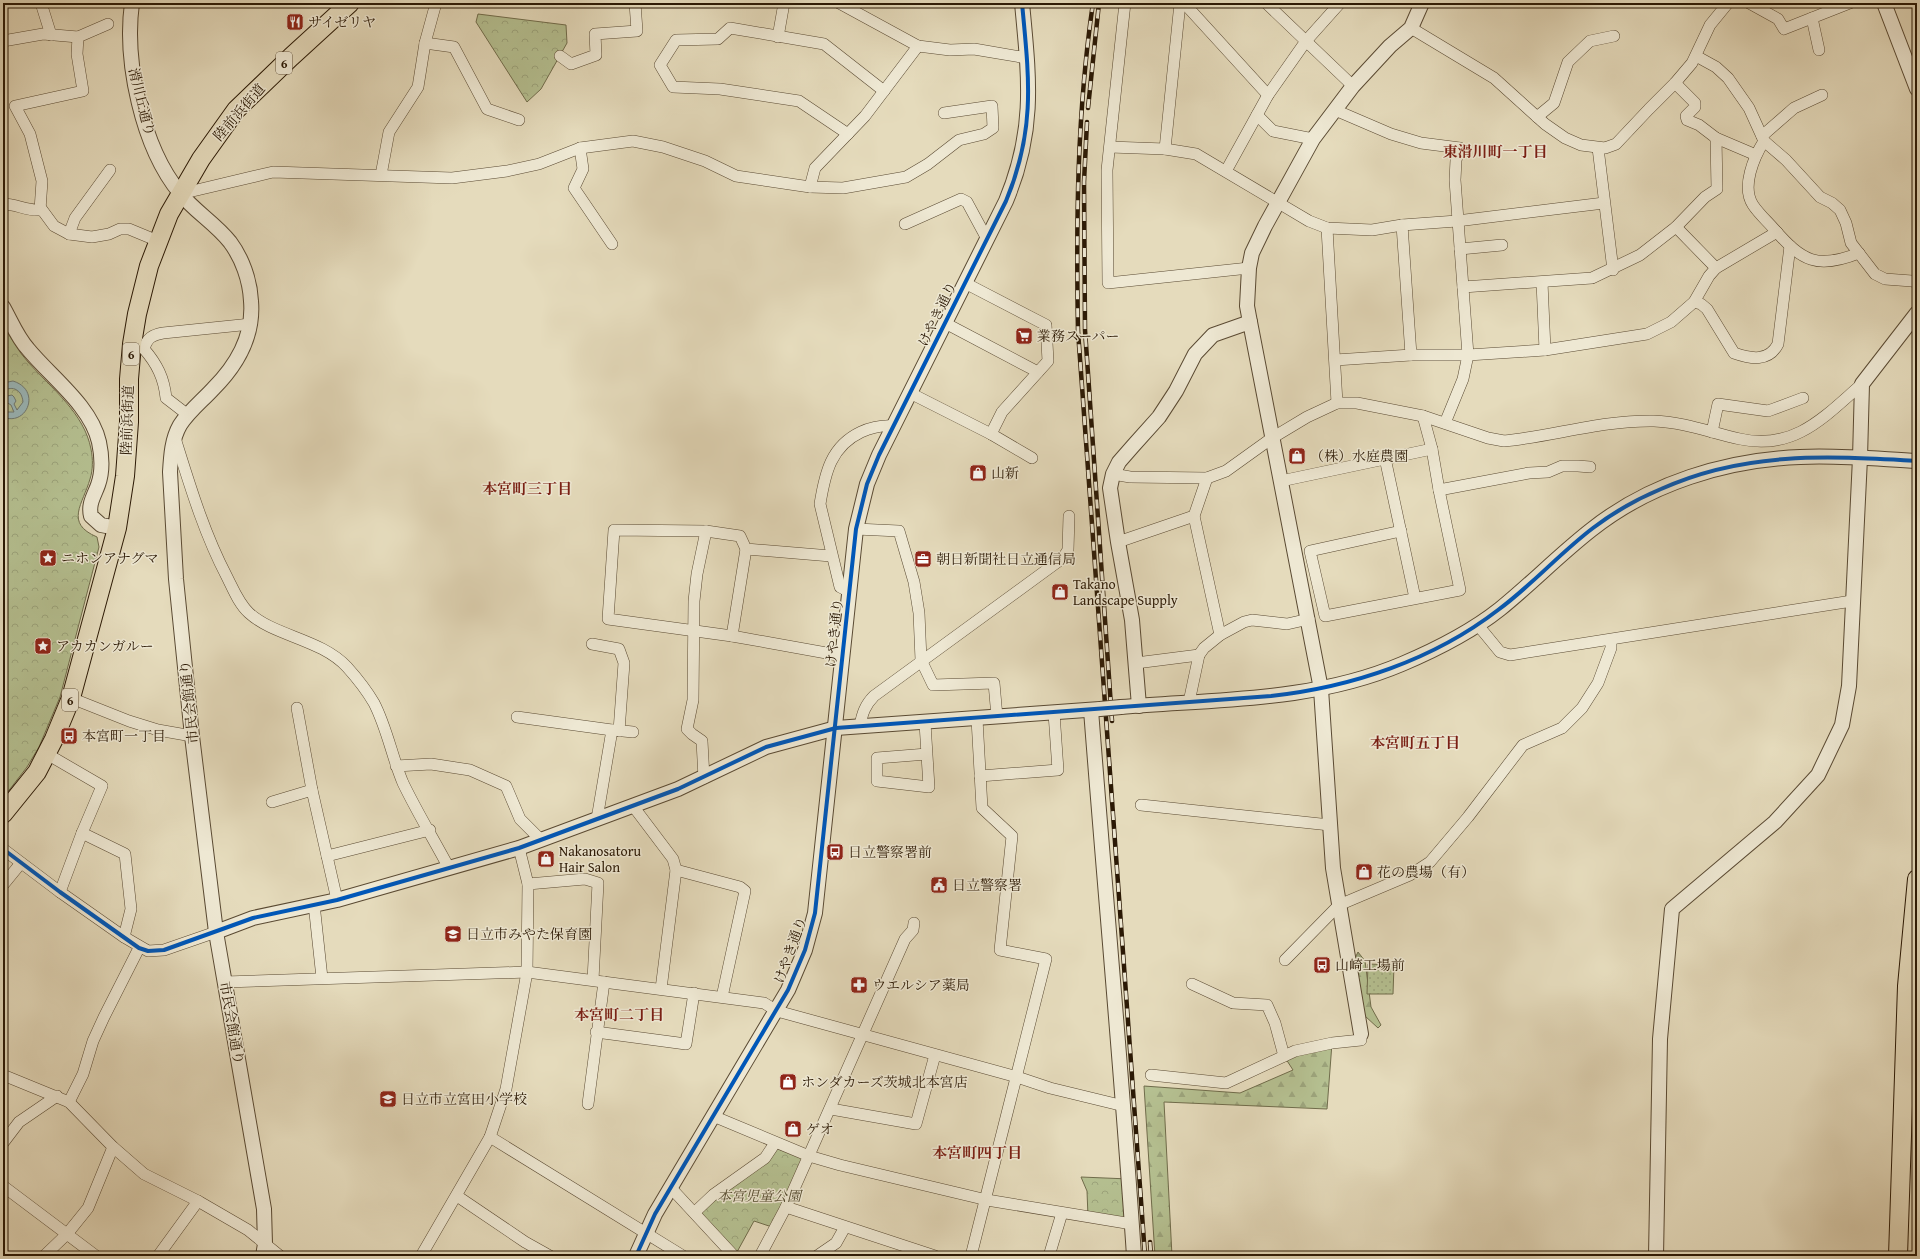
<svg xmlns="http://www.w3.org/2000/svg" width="1920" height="1259" font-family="'Gentium Book Plus','Noto Serif JP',serif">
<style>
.forest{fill:url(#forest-firs);stroke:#706c4b}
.park{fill:url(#park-crowns);stroke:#706c4b}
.garden{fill:url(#garden-dots);stroke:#706c4b}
.water{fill:#9ab8bb;stroke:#6e7872}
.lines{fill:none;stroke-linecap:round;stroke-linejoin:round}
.minor-casing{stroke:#5a4a33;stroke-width:12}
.tertiary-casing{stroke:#5a4a33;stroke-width:16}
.trunk-casing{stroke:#2b1905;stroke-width:20}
.minor{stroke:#eee8d3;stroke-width:11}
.tertiary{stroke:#eee8d3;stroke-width:14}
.trunk{stroke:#e5dbbc;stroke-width:18}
.rail-casing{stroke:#2b1905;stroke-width:4.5}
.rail{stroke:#eee8d3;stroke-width:3;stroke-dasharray:9;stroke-linecap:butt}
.tertiary-bridge-casing{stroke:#5a4a33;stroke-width:16;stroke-linecap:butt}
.tertiary-bridge{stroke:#eee8d3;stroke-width:14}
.cycleway-casing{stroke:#eee8d3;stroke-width:6}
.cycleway{stroke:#0057b8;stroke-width:4}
.labels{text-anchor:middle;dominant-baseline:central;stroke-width:3;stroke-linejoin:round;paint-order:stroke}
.shield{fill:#eee8d3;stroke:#665743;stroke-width:1}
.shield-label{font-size:13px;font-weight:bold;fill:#2b1905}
.poi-label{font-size:14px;fill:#2b1905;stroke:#eee8d3;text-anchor:start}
.street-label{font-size:14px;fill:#2b1905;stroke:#eee8d3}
.park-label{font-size:14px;font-style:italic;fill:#544b2f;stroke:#eee8d3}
.neighbourhood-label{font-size:15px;font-weight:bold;fill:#7a1f14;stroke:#eee8d3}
</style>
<defs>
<pattern id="forest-firs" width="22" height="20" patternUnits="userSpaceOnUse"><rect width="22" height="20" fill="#b5c091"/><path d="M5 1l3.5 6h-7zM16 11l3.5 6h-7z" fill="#9ca47c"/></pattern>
<pattern id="park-crowns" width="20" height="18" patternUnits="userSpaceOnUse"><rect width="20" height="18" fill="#b5c091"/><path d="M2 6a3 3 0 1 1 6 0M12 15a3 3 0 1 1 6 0" fill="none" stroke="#9ca47c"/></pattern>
<pattern id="garden-dots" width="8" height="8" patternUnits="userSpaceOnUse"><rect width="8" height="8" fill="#b5c091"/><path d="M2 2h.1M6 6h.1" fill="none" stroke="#9ca47c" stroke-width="1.8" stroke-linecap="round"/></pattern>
</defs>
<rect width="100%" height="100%" fill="#e5dbbc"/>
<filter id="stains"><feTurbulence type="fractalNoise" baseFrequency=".005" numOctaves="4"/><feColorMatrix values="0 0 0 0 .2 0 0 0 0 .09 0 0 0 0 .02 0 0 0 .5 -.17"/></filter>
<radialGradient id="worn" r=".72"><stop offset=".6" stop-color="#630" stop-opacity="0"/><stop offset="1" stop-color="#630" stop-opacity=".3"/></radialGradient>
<g class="forest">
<polygon points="1358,952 1365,961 1371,1007 1381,1025 1378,1028 1365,1016 1355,958"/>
<polygon points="1332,1043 1327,1109 1164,1102 1172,1256 1155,1256 1144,1086 1240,1093 1293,1070 1284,1056"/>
</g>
<g class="park">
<polygon points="478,14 566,25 567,43 541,89 527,102 476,22"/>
<path d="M3,325C11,338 18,351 28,362C52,389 84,413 91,449C93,459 93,470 90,479C83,504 64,523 97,537L99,547L60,697L39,747L27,767L3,798Z"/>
<polygon points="776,1148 803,1158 772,1227 754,1221 737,1252 699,1214"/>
<polygon points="1081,1177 1129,1179 1132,1224 1088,1217 1087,1191"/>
</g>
<polygon class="garden" points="1368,964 1394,965 1393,994 1367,994"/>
<path class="water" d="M13,381C42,390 27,427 3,417V409L8,412H14L11,405L6,402L7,396L12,395L14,397L16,401L14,404L17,410L23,402C22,390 13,385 3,391V383Z"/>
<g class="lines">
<defs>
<g id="minor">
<polyline points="41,3 51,35"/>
<polyline points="839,3 918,46 950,50 974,49 1027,58"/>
<polyline points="1125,3 1107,170 1108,283 1249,268"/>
<polyline points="1184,3 1268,95"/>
<polyline points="1266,3 1353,86"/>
<polyline points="1749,3 1778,19 1784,29 1850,3"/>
<polyline points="1812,18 1819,50"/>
<polyline points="1411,28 1494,78 1545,124 1565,138 1581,145 1605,148 1616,144 1649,109 1675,83 1692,63 1710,25 1728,3"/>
<polyline points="778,37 784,3"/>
<polyline points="3,41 43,34 78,37"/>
<polyline points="425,43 454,47 487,109 519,120"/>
<polyline points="560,56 571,64 596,55 595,34 637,31 635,3"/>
<polyline points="1696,56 1716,67 1728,78 1749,108 1764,141 1786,160 1820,197 1832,203 1840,210 1846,223 1851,243 1875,274 1885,279 1912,281 1917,283"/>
<polyline points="1675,83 1695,103 1695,107 1686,116 1687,120 1699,125 1716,138 1756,155"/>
<polyline points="1335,110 1391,134 1421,143 1460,148 1456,160 1455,180 1468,355 1463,379 1445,423"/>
<polyline points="1257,115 1273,131 1313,139"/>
<polyline points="1537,117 1554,103 1568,62 1590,41 1614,36"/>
<polyline points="848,134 799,101 720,89 673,87 660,65 676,40 718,39 730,28 824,44 884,91"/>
<polyline points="1762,136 1794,108 1822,95"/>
<path d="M1764,141C1754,157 1741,187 1753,205C1759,214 1767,221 1774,229C1802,261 1817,270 1859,253"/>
<polyline points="1110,147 1165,149 1196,154 1309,221 1327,228 1372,230 1402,225 1457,221 1604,203"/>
<polyline points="580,148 583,169 574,188 612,244"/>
<polyline points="1598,148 1613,270"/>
<polyline points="1165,149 1180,3"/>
<polyline points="1226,171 1268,95 1306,41 1340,3"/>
<polyline points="381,175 389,132 418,87 425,43 436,3"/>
<polyline points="810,187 815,168 865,116 918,46"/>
<polyline points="180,194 273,172 452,178 507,171 539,164 580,148 633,141 663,147 705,161 736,176 810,187 843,188 906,177 928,164 959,140 984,134 993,128 992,106 944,113"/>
<path d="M3,204C16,204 27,211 40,210L42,181L30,134L15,106L83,91L77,54L78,37L108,24"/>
<polyline points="40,207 54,226 69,234 92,237 109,234 120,229 129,229 158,241"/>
<polyline points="905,224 961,199 967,202 987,239"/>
<polyline points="1402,225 1411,355"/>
<polyline points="1676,227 1716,268"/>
<polyline points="1327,228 1337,403"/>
<polyline points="69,234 75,218 110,170"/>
<polyline points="1460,249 1502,245"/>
<polyline points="1542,282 1545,350"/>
<polyline points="965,283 1046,325 1048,361 1002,412 991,434"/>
<polyline points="1463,287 1592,278 1640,255 1676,227 1705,197 1717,189 1716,138"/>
<path d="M1694,302L1701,304L1707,309L1734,353C1751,359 1769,362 1778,344L1790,246"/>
<polyline points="945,323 1038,372"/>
<polyline points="1335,360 1411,355 1468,355 1545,350 1647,334 1671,322 1694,302 1709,276 1716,268 1777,232"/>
<polyline points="910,393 991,434 1032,458"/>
<path d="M188,415L166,398C164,378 157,364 144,349C147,338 152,335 163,333L251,324"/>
<polyline points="1423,416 1432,449 1439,490 1529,473 1548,472 1562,466 1578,466 1590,467"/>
<polyline points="1712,432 1718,404 1768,411 1803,398"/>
<path d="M175,438C190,486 204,533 227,577C233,589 239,604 249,613C274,636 321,639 347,667C356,677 367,691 374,703C387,728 392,757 403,783C417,812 434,840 449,868"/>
<polyline points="1385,458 1415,598"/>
<path d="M1113,474L1130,477L1207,478L1226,471L1272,438L1307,417L1337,403H1357L1423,416L1488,438L1504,441C1554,436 1603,420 1654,421C1684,422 1712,433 1740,439C1795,451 1825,416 1862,384"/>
<polyline points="1281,481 1432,449"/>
<polyline points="1194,516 1220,635"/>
<polyline points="856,529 899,531 914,582 919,613 921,660 933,685 994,683 997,717"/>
<polyline points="1401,531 1310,551 1325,616 1460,590 1439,490"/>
<polyline points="1118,542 1194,516 1207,478"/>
<polyline points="831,556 746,549 740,536 706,531 614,530 608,619 732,636 843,656"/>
<path d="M850,592L840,587L820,504C825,473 831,446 861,432C872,427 881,425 894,426"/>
<polyline points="1477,624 1500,652 1510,655 1852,601"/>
<polyline points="732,636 746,549"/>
<polyline points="592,644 619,649 624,663 619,731"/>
<polyline points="1136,663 1199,655"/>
<polyline points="71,698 129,721 158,730 192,736"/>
<polyline points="1189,702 1199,655 1204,648 1220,635 1244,622 1252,620 1287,624 1309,619"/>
<polyline points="297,708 312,790 337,900"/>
<polyline points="517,717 612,730 597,819"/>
<polyline points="925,723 929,787 877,781 877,758 927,754"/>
<path d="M860,726C862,714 865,705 874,696L1063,558L1068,550L1069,516"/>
<polyline points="613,730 633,732"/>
<polyline points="47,754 102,786 82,833 60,892"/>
<polyline points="396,766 431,764 470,770 506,786 520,819 541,840"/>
<polyline points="980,776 1058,770 1054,713"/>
<polyline points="704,778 702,741 692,734 687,729 693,700 694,601 697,574 706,531"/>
<polyline points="272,802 312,790"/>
<polyline points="1141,805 1330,825"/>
<polyline points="633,806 673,859 676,870 661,989"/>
<polyline points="82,833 125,854 131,909 124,937"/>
<polyline points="3,849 60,892 124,937 148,951 164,950 216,932"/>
<polyline points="327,856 430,830"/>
<polyline points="676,870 740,887 745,891 722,997"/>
<polyline points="528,884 585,879 598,883 593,980"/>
<polyline points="3,885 21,863"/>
<polyline points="314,904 322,978"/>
<polyline points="1285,960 1339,905 1410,875 1430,862 1468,817 1523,745 1562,728 1582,708 1598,683 1611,648 1611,640"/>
<polyline points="225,982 527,972 764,1003 777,1011 1017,1077 1050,1088 1124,1106"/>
<polyline points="1192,984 1233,1003 1267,1005 1275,1023 1284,1056"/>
<polyline points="596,1032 686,1044 694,993"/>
<polyline points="3,1075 69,1102 113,1147 144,1174 198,1201 248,1230 280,1256"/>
<polyline points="1151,1075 1226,1083 1295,1051 1332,1043 1361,1040 1361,1034"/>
<polyline points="69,1102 83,1074 93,1041 104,1017 139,948"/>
<polyline points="588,1104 604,982"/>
<polyline points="831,1109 916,1124 935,1055"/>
<polyline points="713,1116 809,1156 840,1165 987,1200 1132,1224"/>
<polyline points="490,1137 683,1256"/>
<polyline points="3,1143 19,1122 57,1096"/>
<polyline points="3,1186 96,1256"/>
<polyline points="671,1188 734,1256"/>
<polyline points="457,1196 525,1242 550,1256"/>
<polyline points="786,1207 935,1256"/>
<polyline points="695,1212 713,1195 765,1158 775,1143"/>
<polyline points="44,1256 67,1234 88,1208 113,1147"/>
<polyline points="158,1256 198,1201"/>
<polyline points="421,1256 490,1137 506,1089 527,972 528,884 519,848"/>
<polyline points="760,1256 786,1207 905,939 913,930 914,923"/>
<polyline points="817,1256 836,1243 845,1227"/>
<polyline points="971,1256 1046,959 1000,950 1012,836 982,808 977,719"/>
<polyline points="1049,1256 1062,1213"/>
</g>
<g id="tertiary">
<path d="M132,3C124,61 142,147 180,193C194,211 215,223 230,242C242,258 250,280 251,301C254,336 237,365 213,389C202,401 189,411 180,425C172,439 171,455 170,472L176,579L192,736L216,932L264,1209L265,1244L263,1256"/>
<polyline points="1884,3 1917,89"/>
<path d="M3,307C11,321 17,337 28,349C51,377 91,406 99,442C102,456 103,471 98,485C94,496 88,504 91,516L101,525L117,528"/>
<polyline points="1139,706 1132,620 1118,542 1110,488 1113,474 1119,462 1133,446 1159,417 1176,391 1195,354 1213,335 1250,322"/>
<path d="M1121,707C1215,699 1313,702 1402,664C1435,650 1471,632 1500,609C1531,584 1559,555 1591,530C1650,483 1726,460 1800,457C1839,455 1878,459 1917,461"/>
<path d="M1091,710C1105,892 1122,1074 1134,1256"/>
<polyline points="216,932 253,918 337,900 519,848 678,789 766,747 836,728 1100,709"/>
<polyline points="1361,1034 1333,868 1321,689 1250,322 1247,306 1249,268 1252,253 1265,226 1313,139 1353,86 1390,46 1411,28 1422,3"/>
<path d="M636,1256L655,1214L788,990L805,950L815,913L856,529L867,484L879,455L1006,201C1036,129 1029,78 1022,3"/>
<polyline points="1656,1256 1660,1039 1672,909 1775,822 1818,775 1842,725 1849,686 1860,458 1862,384 1917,313"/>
</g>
<g id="trunk">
<polyline points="3,814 37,772 54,739 71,698 117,528 125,476 129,422 129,379 132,344 137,314 149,266 169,214 201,159 236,110 291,57 350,3"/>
<polyline points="1898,1256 1907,986 1917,879"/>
</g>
</defs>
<use href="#minor" class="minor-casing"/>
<use href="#tertiary" class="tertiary-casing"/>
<use href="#trunk" class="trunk-casing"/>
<use href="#minor" class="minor"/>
<use href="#tertiary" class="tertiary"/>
<use href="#trunk" class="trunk"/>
<defs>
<g id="rail">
<path d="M1093,3C1077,112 1076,221 1078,331L1145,1256"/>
<polyline points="1088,108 1099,3"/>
<polyline points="1087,122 1084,182 1085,330 1112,721"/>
<polyline points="1150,1242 1151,1256"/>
</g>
</defs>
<use href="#rail" class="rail-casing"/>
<use href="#rail" class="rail"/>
<defs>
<polyline id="tertiary-bridge" points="1100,709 1121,707"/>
</defs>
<use href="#tertiary-bridge" class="tertiary-bridge-casing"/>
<use href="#tertiary-bridge" class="tertiary-bridge"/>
<defs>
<g id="cycleway">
<path d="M3,849L60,892L139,948L148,951L164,950L253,918L337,900L519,848L678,789L766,747L836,728L1271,696C1352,687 1433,660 1498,610C1532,585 1560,553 1593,528C1614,512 1637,499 1661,489C1745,451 1827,456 1917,461"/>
<path d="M636,1256L655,1214L788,990L805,950L815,913L856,529L867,484L879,455L1006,201C1036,129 1029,78 1022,3"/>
</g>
</defs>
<use href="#cycleway" class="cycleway-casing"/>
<use href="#cycleway" class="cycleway"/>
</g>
<defs>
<symbol id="restaurant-square" viewBox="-11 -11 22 22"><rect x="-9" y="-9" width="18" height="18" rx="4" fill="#8f2418" stroke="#eee8d3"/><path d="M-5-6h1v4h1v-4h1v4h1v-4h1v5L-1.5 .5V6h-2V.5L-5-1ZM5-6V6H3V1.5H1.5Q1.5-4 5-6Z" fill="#fff"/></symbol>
<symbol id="supermarket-square" viewBox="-11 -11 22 22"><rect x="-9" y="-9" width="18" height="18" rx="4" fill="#8f2418" stroke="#eee8d3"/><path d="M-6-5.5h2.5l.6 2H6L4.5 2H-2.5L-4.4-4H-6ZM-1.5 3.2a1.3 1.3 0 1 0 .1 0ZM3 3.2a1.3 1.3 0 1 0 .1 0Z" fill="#fff"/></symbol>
<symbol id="shop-square" viewBox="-11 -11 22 22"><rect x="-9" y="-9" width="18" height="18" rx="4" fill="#8f2418" stroke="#eee8d3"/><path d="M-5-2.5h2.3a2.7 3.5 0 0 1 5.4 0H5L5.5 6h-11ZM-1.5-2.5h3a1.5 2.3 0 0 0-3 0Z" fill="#fff"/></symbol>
<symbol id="sight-square" viewBox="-11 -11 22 22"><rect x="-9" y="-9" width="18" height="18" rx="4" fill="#8f2418" stroke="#eee8d3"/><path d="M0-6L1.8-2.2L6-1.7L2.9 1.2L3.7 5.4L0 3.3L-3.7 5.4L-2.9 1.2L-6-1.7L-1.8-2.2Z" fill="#fff"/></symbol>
<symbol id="office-square" viewBox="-11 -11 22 22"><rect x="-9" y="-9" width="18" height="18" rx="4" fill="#8f2418" stroke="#eee8d3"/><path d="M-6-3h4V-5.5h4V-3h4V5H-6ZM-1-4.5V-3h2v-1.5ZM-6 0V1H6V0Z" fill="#fff"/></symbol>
<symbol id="bus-square" viewBox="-11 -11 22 22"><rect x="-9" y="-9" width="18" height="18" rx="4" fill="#8f2418" stroke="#eee8d3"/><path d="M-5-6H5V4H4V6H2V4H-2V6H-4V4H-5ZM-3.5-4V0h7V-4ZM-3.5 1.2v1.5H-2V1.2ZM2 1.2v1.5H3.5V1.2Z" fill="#fff"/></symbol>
<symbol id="civic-square" viewBox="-11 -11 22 22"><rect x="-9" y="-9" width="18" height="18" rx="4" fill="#8f2418" stroke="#eee8d3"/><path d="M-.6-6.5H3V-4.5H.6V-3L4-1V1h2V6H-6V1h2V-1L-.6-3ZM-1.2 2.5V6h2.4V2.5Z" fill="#fff"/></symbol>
<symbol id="school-square" viewBox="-11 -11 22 22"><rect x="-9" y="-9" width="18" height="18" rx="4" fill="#8f2418" stroke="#eee8d3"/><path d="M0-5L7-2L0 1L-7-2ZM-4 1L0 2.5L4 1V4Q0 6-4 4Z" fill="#fff"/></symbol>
<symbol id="pharmacy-square" viewBox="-11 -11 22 22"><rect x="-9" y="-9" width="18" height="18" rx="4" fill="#8f2418" stroke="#eee8d3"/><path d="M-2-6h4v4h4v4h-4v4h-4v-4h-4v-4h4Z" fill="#fff"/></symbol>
</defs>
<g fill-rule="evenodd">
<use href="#restaurant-square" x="285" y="12" width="20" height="20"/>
<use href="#supermarket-square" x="1014" y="326" width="20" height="20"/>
<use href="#shop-square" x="1287" y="446" width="20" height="20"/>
<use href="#shop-square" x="968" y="463" width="20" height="20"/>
<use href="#sight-square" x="38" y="548" width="20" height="20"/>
<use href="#office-square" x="913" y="549" width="20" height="20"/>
<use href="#shop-square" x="1050" y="582" width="20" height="20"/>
<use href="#sight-square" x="33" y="636" width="20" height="20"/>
<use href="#bus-square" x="59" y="726" width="20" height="20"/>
<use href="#bus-square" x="825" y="842" width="20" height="20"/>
<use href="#shop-square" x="536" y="849" width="20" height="20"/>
<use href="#shop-square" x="1354" y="862" width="20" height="20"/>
<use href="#civic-square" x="929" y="875" width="20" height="20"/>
<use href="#school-square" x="443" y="924" width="20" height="20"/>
<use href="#bus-square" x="1312" y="955" width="20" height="20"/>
<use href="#pharmacy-square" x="849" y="975" width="20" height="20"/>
<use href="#shop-square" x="778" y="1072" width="20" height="20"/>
<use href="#school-square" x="378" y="1089" width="20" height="20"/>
<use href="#shop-square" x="783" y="1119" width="20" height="20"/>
</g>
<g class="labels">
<g class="shield">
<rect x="276" y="52" width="16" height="22" rx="3"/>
<rect x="123" y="343" width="16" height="22" rx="3"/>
<rect x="62" y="689" width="16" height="22" rx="3"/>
</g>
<g class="shield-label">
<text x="284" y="63">6</text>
<text x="131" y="354">6</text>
<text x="70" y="700">6</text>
</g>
<g class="poi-label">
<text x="308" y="22">サイゼリヤ</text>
<text x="1037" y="336">業務スーパー</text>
<text x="1310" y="456">（株）水庭農園</text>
<text x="991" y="473">山新</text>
<text x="61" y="558">ニホンアナグマ</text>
<text x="936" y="559">朝日新聞社日立通信局</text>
<text x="1073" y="584">Takano<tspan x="1073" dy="16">Landscape Supply</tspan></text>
<text x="56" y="646">アカカンガルー</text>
<text x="82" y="736">本宮町一丁目</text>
<text x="559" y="851">Nakanosatoru<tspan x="559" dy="16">Hair Salon</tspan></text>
<text x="848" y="852">日立警察署前</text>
<text x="1377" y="872">花の農場（有）</text>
<text x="952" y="885">日立警察署</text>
<text x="466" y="934">日立市みやた保育園</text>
<text x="1335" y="965">山崎工場前</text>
<text x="872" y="985">ウエルシア薬局</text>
<text x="801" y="1082">ホンダカーズ茨城北本宮店</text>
<text x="401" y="1099">日立市立宮田小学校</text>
<text x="806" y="1129">ゲオ</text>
</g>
<g class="street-label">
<text transform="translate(142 102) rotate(76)">滑川丘通り</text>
<text transform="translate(239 112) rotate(-49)">陸前浜街道</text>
<text transform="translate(937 314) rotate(-64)">けやき通り</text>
<text transform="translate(127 420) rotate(-88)">陸前浜街道</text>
<text transform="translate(834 633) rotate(-84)">けやき通り</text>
<text transform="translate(189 702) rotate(-96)">市民会館通り</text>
<text transform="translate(790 950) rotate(-70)">けやき通り</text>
<text transform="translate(232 1023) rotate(80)">市民会館通り</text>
</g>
<g class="park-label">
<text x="759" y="1196">本宮児童公園</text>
</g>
<g class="neighbourhood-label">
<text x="1495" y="151">東滑川町一丁目</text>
<text x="527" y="488">本宮町三丁目</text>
<text x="1415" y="742">本宮町五丁目</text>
<text x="619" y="1014">本宮町二丁目</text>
<text x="977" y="1152">本宮町四丁目</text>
</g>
</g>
<rect width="1920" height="1259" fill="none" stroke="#e5dbbc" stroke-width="16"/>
<rect x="4" y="4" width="1912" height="1251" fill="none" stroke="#2b1905" stroke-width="2"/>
<rect x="8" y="8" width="1904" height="1243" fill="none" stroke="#2b1905"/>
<rect width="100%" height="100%" filter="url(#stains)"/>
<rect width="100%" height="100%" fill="url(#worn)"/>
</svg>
